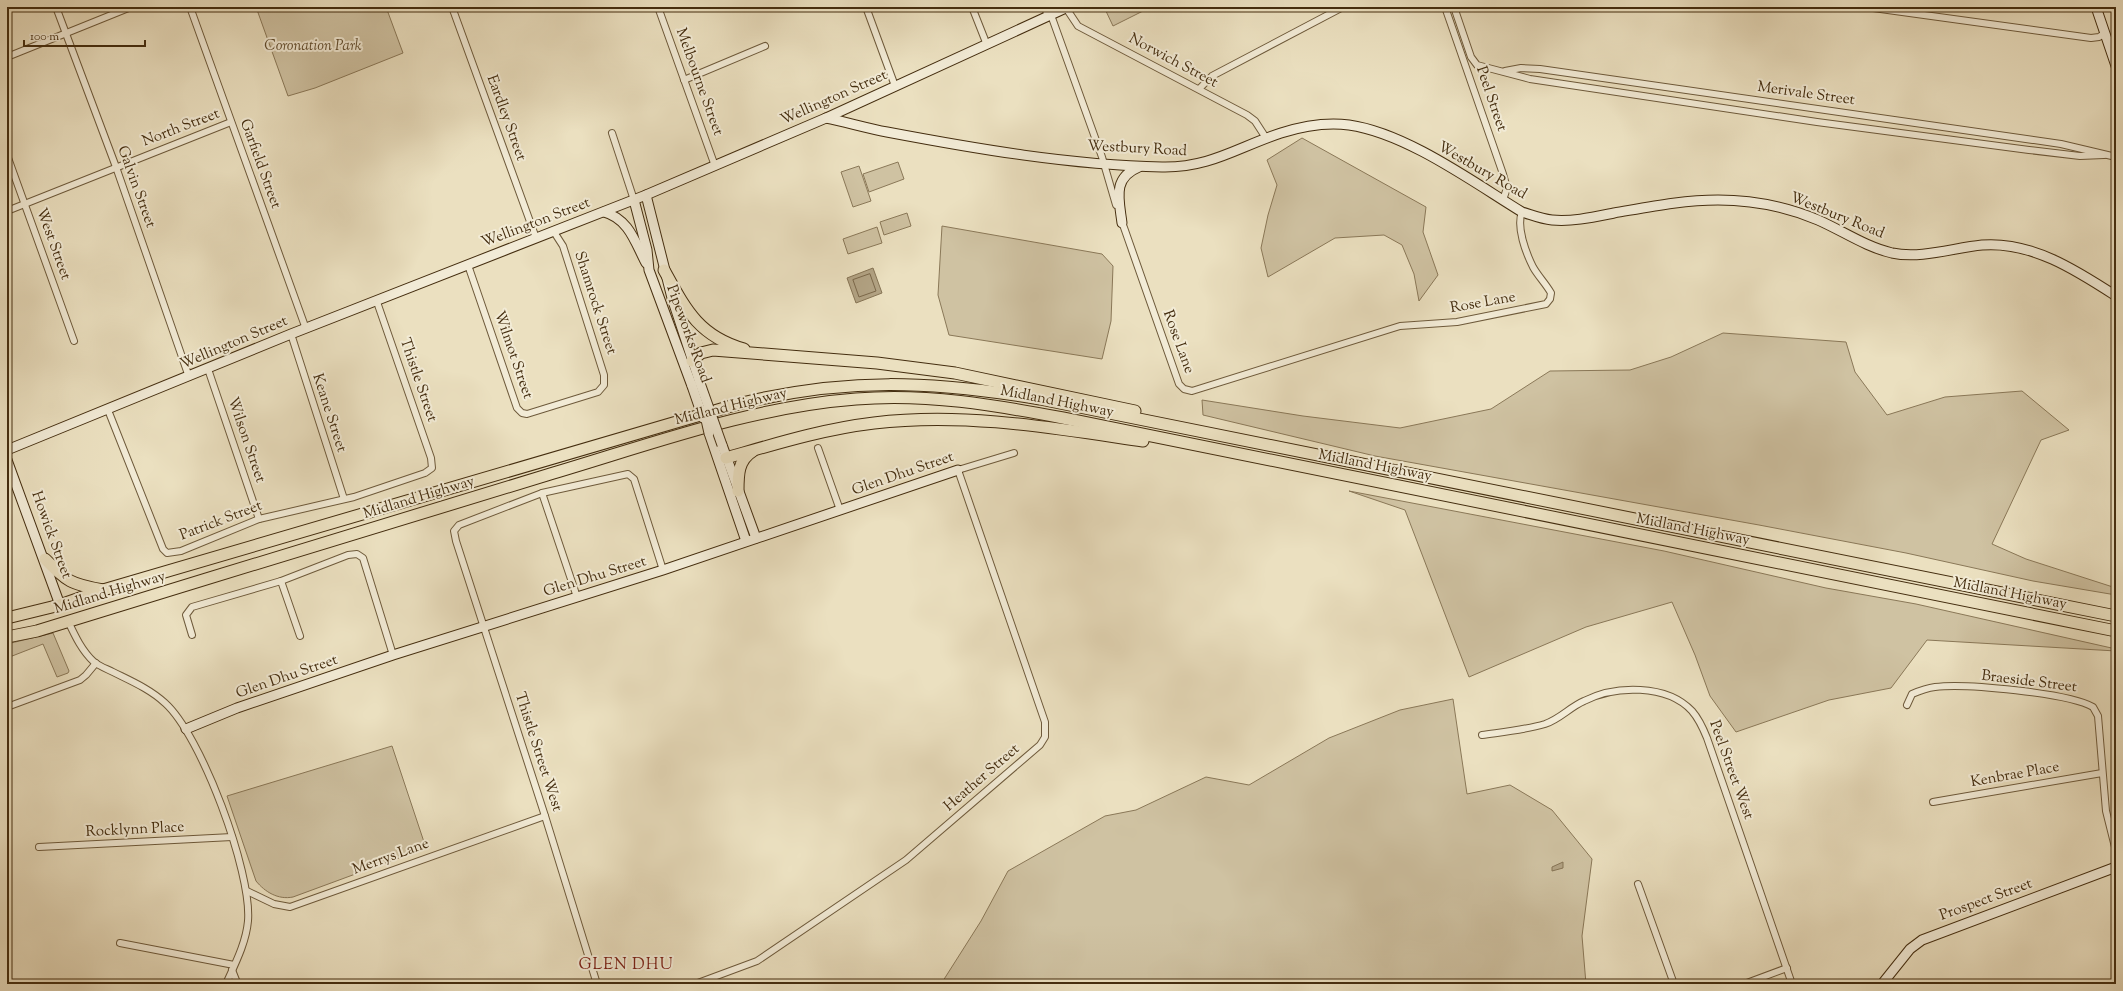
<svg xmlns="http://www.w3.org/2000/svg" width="2123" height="991" font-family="'Sorts Mill Goudy',serif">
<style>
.green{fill:#cfc2a2;stroke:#8a7858}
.water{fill:#b2a384;stroke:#867455}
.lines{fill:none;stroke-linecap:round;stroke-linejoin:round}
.shore{stroke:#7b684a;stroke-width:1}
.street-casing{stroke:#6e5a3b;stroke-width:8}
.secondary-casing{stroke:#442d0f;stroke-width:11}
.highway-casing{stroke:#442d0f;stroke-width:13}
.street{stroke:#f2ebd6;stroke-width:6}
.secondary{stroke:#f2ebd6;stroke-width:9}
.highway{stroke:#ebe0c0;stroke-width:11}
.secondary-bridge-casing{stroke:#442d0f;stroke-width:11;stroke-linecap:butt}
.secondary-bridge{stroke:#f2ebd6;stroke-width:9}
.labels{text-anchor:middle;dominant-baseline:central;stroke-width:4;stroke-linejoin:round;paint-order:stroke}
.park-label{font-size:15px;font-style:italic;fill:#604b2c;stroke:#f2ebd6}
.street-label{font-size:15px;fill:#442d0f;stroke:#f2ebd6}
.neighbourhood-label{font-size:16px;letter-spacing:1px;fill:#7a1f14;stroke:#f2ebd6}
</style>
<rect width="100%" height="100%" fill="#ebe0c0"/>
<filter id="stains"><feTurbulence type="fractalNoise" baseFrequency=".005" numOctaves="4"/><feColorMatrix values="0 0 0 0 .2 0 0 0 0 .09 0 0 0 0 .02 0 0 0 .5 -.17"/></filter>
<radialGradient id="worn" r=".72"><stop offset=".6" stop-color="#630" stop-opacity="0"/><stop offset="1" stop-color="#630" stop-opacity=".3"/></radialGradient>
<g class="green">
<polygon points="256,7 386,7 403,53 315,88 288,96"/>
<polygon points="1109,7 1151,7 1113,26 1105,9"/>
<polygon points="1302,138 1426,207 1423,232 1438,275 1419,301 1414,274 1402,245 1384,235 1335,238 1268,277 1261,248 1268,215 1277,185 1267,160"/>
<polygon points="898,162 904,179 869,192 863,174"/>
<polygon points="859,166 871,201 853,207 841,172"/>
<polygon points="907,213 911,226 884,235 880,222"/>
<polygon points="942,226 1102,254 1113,266 1111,321 1102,359 949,335 938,295"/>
<polygon points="877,227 882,243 848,254 843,239"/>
<polygon points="1723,333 1846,342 1855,372 1887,415 1945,397 2022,391 2069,430 2041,440 1992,544 2026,559 2116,588 2116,595 2033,581 1906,553 1759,525 1375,456 1203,415 1202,400 1303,416 1400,428 1491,409 1550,371 1630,370 1671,357"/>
<polygon points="1349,491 1664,551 1826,588 1916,604 2116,649 2116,651 1927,640 1891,688 1829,700 1736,732 1710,696 1695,655 1672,602 1586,627 1469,677 1405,510"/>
<polygon points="53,633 69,671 68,673 57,677 43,644 7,658 7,644"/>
<polygon points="1453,699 1467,794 1510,785 1552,810 1592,859 1582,936 1586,984 941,984 981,921 1008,871 1105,816 1136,810 1206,777 1249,785 1329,738 1400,710"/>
<path d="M392,746L426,848L293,897C278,900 265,892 256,881L227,796Z"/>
</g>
<g class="water">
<polygon points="873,268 882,293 856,303 847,278"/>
<polygon points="1563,862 1563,868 1552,871 1552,867"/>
</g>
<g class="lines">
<polygon class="shore" points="870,274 876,291 859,297 853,280"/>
<defs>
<g id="street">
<polyline points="56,7 116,167 189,377"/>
<polyline points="190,7 306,329"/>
<polyline points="452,7 536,238"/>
<polyline points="658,7 715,166"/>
<polyline points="866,7 895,86"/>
<polyline points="972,7 987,45"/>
<polyline points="1045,7 1048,17"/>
<polyline points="1445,7 1503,174 1507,188 1503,200"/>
<polyline points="1454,7 1471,57 1477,65 1530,79 1817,122 2029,150 2080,156 2104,155"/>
<polyline points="1866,7 2091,38 2099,37 2105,33"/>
<polyline points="1066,8 1078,26 1247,115 1255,121 1266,138"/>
<polyline points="1051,15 1102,157 1116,205"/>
<polyline points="7,57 131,7"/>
<polyline points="1505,71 1521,68 1540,69 2061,144 2116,157"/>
<polyline points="684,80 765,46"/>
<polyline points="1199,89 1212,76 1343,7"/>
<polyline points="612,133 634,200"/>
<polyline points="7,155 74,341"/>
<polyline points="7,211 231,122"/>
<path d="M1121,219L1179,384L1184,389L1192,391L1400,326L1457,322L1546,304L1550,299L1551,293C1546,284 1538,276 1533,267C1526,253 1516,227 1522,212"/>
<polyline points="468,265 517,408 522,413 527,414 598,392 604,385 604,375 563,246 554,232"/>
<polyline points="291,334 344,499"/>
<polyline points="208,369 259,519"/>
<polyline points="108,410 163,549 167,553 181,551 259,519 354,497 425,473 432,468 431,458 377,302"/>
<polyline points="818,448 840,510"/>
<polyline points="542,493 577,597"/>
<polyline points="281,581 300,636"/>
<path d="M68,621C75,636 82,651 94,662C99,666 107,669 113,672C131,681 150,689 165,703C201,735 252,872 248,921C246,943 235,964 226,984"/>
<polyline points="192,635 186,615 192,607 281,581 348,555 357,554 363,558 393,655"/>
<path d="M1907,705L1912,694C1919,691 1927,688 1935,687C1964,683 2069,693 2093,707L2098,716L2106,811L2116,851"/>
<polyline points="7,707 80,680 86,675 96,663"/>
<path d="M1482,735C1503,732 1525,730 1545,724C1560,719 1570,707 1584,701C1615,685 1667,684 1692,711C1699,719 1703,728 1707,738L1792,984"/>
<polyline points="1933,802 2102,773"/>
<polyline points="39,847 232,837"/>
<polyline points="1638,884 1674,984"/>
<polyline points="247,891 274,904 290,907 545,816"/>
<polyline points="120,943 234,965"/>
<polyline points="232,970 236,980 235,984"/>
<polyline points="597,984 545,816 456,541 454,531 459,525 542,493 628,474 634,479 663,570"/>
<polyline points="695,984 757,961 906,860 1040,745 1045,737 1045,722 958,470 1014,453"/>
<polyline points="1744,984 1787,968"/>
</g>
<g id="secondary">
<polyline points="2096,7 2116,66"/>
<path d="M826,118C846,122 866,128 887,132C977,149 1070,165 1162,167C1210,168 1238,147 1281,133C1303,126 1326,122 1349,125C1406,133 1473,182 1522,212C1532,215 1541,219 1552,220C1572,222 1594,217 1614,213C1649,207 1683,200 1718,200C1752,200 1787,207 1818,220C1843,231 1866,247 1892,253C1921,259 1953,248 1982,245C2031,241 2076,270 2116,296"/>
<polyline points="646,195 672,298 700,383"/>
<polyline points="634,200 647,250 649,270 692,386"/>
<path d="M604,212C629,219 635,242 646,263"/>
<path d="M1122,223C1119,199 1112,178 1139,167"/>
<polyline points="709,433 746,541"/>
<polyline points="722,445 756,538"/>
<polyline points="7,450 291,334 646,195 826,118 1068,7"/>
<polyline points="7,460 60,605"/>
<polyline points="186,729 237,708 393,655 663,570 958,470"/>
<polyline points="1882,984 1910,949 1922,940 2116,867"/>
</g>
<g id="highway">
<path d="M664,270C685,308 698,336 744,349"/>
<polyline points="692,361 701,353 713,350 877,363 955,373 1135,411"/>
<path d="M726,458C775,444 823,429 874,423C964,412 1054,428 1143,441"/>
<path d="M738,491C738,475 738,460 753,451"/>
<path d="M45,559C68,582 70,584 103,590"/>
<path d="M7,618L60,605L103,590L738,404C847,377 931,381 1040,399L2116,616"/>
<path d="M7,637L37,631C207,579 377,526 547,475C649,445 750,407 856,399C926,393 995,405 1063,418L2116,631"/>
</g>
</defs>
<use href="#street" class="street-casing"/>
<use href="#secondary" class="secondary-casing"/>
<use href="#highway" class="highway-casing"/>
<use href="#street" class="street"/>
<use href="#secondary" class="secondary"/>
<use href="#highway" class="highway"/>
<defs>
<g id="secondary-bridge">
<polyline points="700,383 722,445"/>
<polyline points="692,386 703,418"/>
<polyline points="704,411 709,433"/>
</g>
</defs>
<use href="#secondary-bridge" class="secondary-bridge-casing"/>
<use href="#secondary-bridge" class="secondary-bridge"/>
</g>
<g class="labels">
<g class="park-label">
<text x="313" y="46">Coronation Park</text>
</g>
<g class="street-label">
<text transform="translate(1173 61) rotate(28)">Norwich Street</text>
<text transform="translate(699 82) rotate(70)">Melbourne Street</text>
<text transform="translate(1806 94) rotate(8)">Merivale Street</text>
<text transform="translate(834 98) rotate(-24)">Wellington Street</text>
<text transform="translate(1491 99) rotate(71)">Peel Street</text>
<text transform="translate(506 118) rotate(70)">Eardley Street</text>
<text transform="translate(181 128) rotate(-21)">North Street</text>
<text transform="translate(1137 149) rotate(3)">Westbury Road</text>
<text transform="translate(260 164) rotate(70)">Garfield Street</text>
<text transform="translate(1482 171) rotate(30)">Westbury Road</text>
<text transform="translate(136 187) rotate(70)">Galvin Street</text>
<text transform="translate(1837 216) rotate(22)">Westbury Road</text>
<text transform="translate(536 223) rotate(-21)">Wellington Street</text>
<text transform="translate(53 244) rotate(70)">West Street</text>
<text transform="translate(595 303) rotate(72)">Shamrock Street</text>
<text transform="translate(1483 303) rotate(-10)">Rose Lane</text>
<text transform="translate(688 334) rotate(70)">Pipeworks Road</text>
<text transform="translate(1178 342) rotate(70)">Rose Lane</text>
<text transform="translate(234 343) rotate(-23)">Wellington Street</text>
<text transform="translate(513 355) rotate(71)">Wilmot Street</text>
<text transform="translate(418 380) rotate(71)">Thistle Street</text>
<text transform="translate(1057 402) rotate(11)">Midland Highway</text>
<text transform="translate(731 407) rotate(-14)">Midland Highway</text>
<text transform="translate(329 413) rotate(72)">Keane Street</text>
<text transform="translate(246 440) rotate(71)">Wilson Street</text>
<text transform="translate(1375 466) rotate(11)">Midland Highway</text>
<text transform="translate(903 474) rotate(-19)">Glen Dhu Street</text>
<text transform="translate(419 498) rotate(-17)">Midland Highway</text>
<text transform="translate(221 521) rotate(-21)">Patrick Street</text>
<text transform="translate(1693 530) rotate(11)">Midland Highway</text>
<text transform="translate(51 535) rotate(70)">Howick Street</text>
<text transform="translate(595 577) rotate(-17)">Glen Dhu Street</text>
<text transform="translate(110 593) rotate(-17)">Midland Highway</text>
<text transform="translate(2010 594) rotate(11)">Midland Highway</text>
<text transform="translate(287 677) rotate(-19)">Glen Dhu Street</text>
<text transform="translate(2029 682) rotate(7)">Braeside Street</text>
<text transform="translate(538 752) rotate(72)">Thistle Street West</text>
<text transform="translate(1731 770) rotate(70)">Peel Street West</text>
<text transform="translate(2015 775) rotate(-10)">Kenbrae Place</text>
<text transform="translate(982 778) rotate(-41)">Heather Street</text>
<text transform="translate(135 830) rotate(-3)">Rocklynn Place</text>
<text transform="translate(391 857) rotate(-20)">Merrys Lane</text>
<text transform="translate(1986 900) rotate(-20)">Prospect Street</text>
</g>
<g class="neighbourhood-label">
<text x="626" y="965">GLEN DHU</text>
</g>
</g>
<rect width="2123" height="991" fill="none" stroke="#ebe0c0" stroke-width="24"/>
<rect x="8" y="8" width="2107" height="975" fill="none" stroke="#442d0f" stroke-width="2"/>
<rect x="12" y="12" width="2099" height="967" fill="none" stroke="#442d0f"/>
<path d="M24 40v6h121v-6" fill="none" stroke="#442d0f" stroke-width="2"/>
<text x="30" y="40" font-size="12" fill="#442d0f" stroke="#f2ebd6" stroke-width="3" paint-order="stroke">100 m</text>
<rect width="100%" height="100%" filter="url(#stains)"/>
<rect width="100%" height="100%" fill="url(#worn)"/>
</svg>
